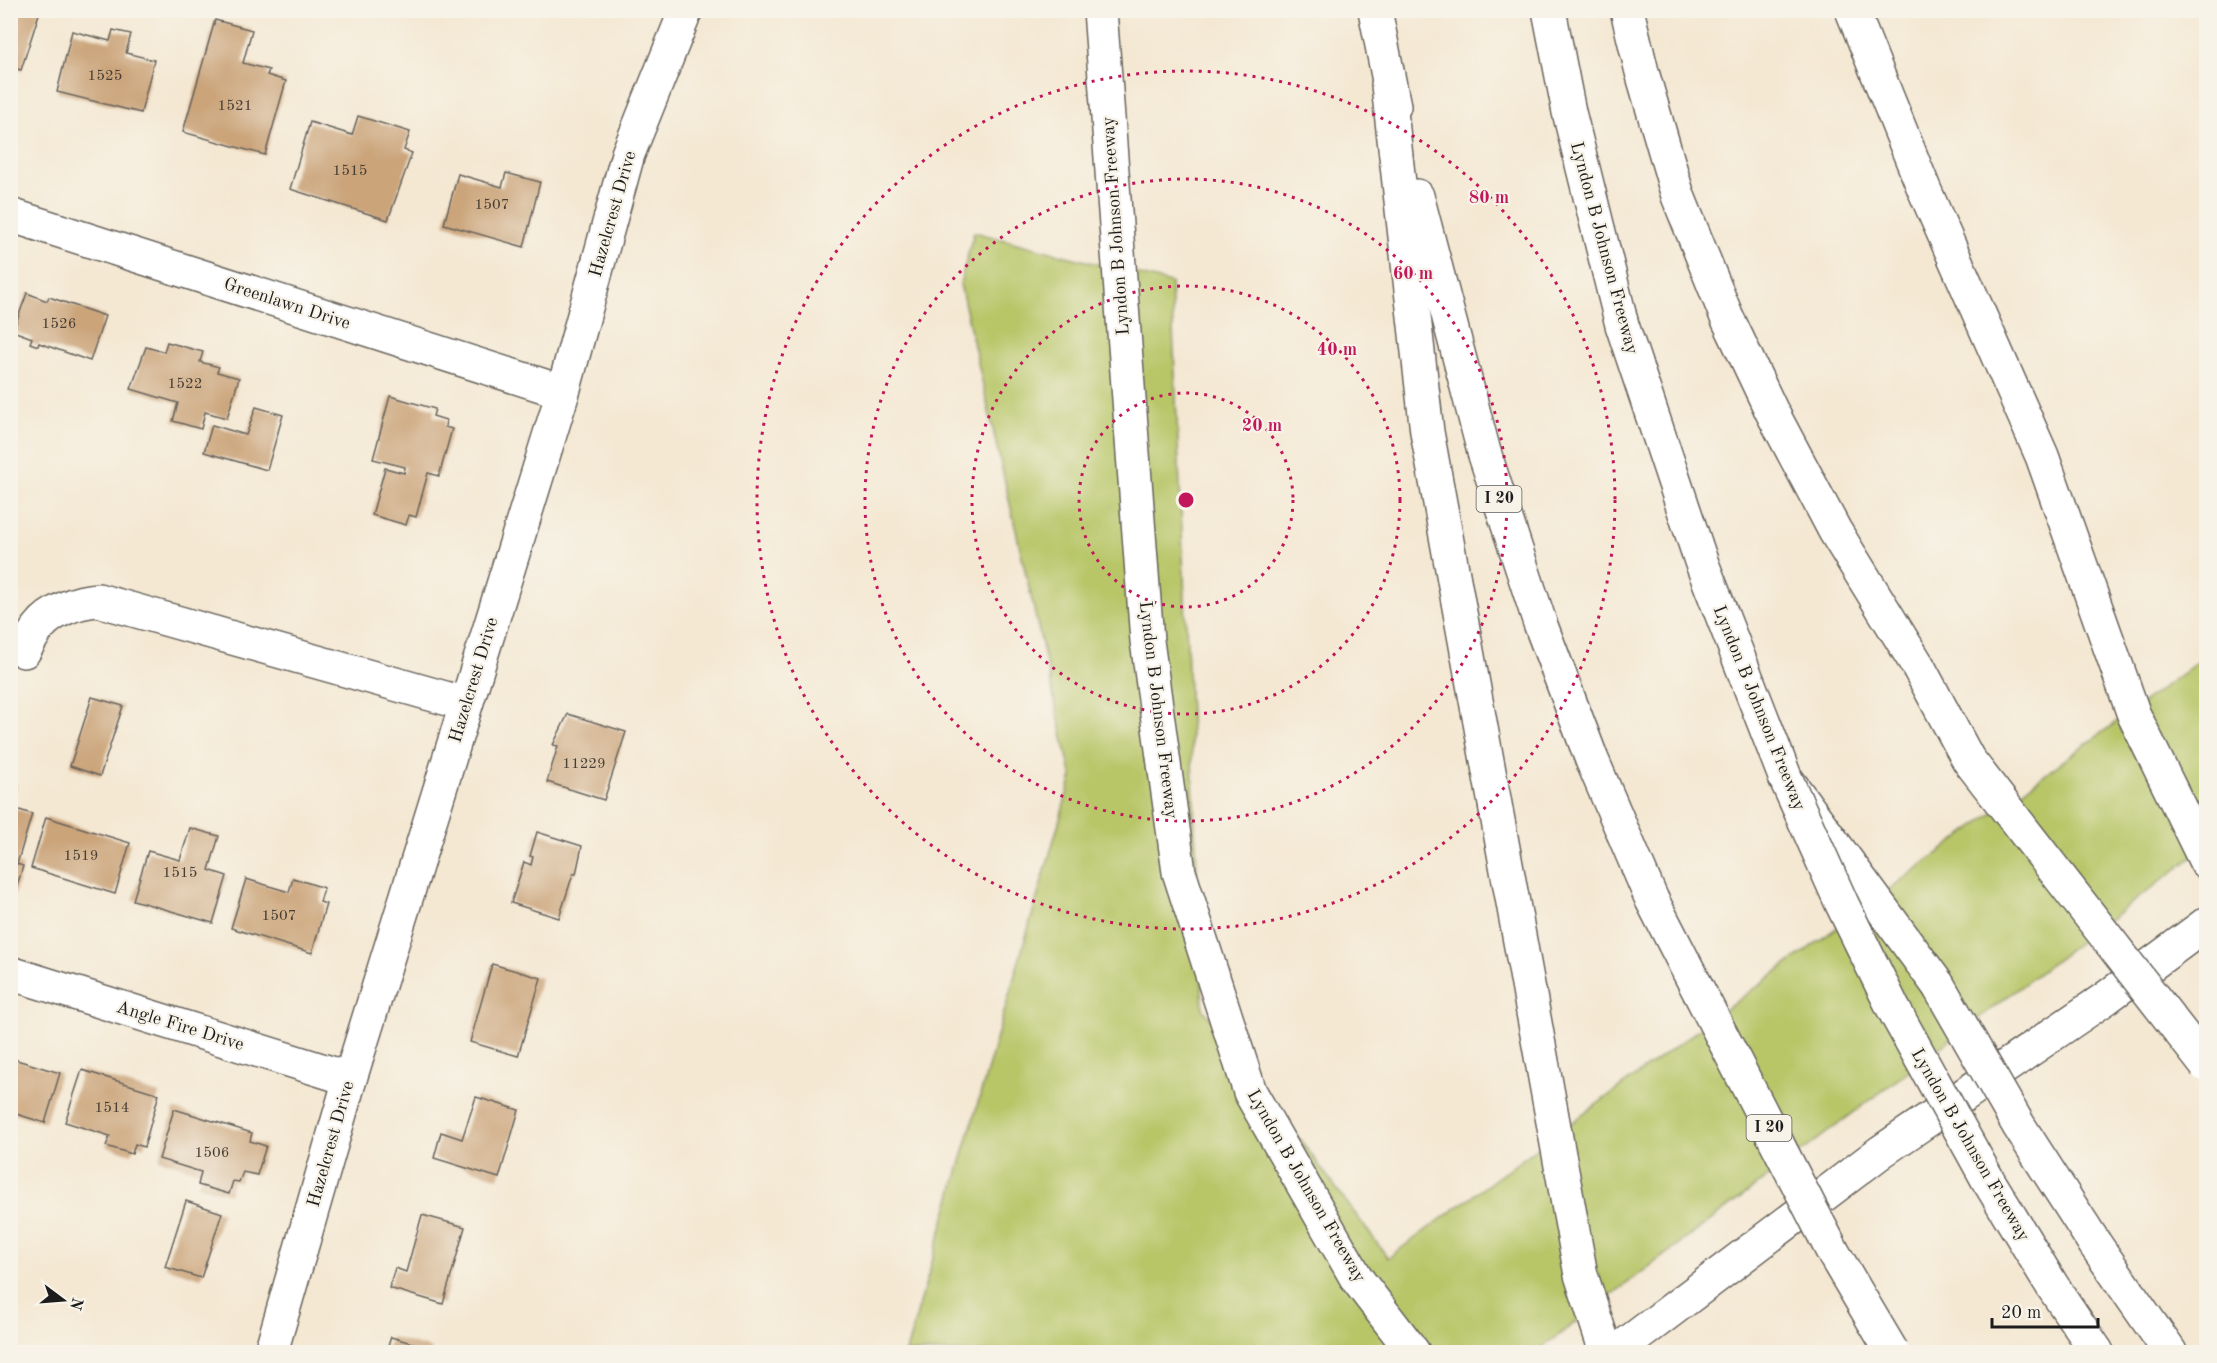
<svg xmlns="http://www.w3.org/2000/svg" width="2217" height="1363" font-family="'Old Standard TT',serif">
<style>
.green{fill:#b8c668;stroke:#6a7142;stroke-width:1.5}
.building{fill:#cba47a}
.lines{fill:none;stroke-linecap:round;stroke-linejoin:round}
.minor-casing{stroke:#68635c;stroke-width:36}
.major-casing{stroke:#68635c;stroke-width:36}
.highway-casing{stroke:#68635c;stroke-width:36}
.minor{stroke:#fff;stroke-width:33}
.major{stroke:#fff;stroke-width:33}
.highway{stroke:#fff;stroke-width:33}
.highway-bridge-casing{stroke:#68635c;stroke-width:36;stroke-linecap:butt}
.highway-bridge{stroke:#fff;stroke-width:33}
.ring{fill:none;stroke:#c2185b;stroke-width:3;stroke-dasharray:3 6}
.labels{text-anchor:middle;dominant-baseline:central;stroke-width:4.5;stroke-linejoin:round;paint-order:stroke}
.number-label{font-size:15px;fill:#483e34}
.shield{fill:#f7f3e8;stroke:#5e5c59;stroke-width:1.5}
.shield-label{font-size:16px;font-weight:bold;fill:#1c1c1c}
.street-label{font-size:18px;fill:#1c1c1c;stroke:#f7f3e8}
.centre{fill:#c2185b;stroke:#f7f3e8;stroke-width:3}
.ring-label{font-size:18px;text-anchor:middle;font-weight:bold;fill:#c2185b;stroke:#f7f3e8;stroke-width:4.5;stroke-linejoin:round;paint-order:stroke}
</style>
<rect width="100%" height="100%" fill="#f7f3e8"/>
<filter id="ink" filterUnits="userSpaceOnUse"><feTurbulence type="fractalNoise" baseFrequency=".0167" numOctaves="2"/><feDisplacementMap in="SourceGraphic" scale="12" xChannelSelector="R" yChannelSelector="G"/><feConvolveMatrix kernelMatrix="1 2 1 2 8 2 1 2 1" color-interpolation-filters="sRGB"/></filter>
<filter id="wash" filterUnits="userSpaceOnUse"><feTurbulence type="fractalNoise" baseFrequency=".008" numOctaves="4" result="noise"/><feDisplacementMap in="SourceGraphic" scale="24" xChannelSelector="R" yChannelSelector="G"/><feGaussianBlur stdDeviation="1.35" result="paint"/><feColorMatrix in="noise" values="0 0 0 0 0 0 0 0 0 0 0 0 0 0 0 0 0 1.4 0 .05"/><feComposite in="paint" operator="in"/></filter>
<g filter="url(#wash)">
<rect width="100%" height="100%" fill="#f4e8d3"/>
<polygon class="green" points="974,232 1171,283 1203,1009 1388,1258 2206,656 2206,847 1536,1352 906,1352 1072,777 960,284"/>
<g id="blocks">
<g class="building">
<polygon points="10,10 40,11 21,70 10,67"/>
<polygon points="215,20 252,30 243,63 269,70 267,75 286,81 265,155 183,132"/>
<polygon points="113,30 131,34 126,53 154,60 141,113 57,92 72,31 110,41"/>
<polygon points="358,116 410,132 404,150 412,153 388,220 290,189 310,122 352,135"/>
<polygon points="506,173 540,182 524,247 444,224 458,174 502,187"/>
<polygon points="27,293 47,301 49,297 105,316 90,361 39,343 38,346 30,343 32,338 13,331"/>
<polygon points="167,342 203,352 200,362 219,367 217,372 239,378 227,418 205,412 201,429 173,421 178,403 131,389 146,347 164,352"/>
<polygon points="390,396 435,409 433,416 446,420 445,427 452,429 439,476 428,473 416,517 409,515 406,525 372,515 385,468 404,473 405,467 373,459"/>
<polygon points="256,407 283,415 267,470 204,452 212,425 246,435"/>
<polygon points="92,697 123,706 100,776 70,766"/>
<polygon points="568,714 626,732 604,800 547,782 558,746 553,745"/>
<polygon points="10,782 17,784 11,803 10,803"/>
<polygon points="10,807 32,814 17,864 23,866 14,896 10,895"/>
<polygon points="46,817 130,843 115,894 31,868"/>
<polygon points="190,828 219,836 209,870 227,876 213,923 133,900 148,851 180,860"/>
<polygon points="537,832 582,846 576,874 573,874 559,918 511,903 524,862 531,865 533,857 530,856"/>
<polygon points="293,878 324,888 320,902 326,904 312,953 231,928 246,879 289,892"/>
<polygon points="492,964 541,978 518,1056 470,1042"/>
<polygon points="10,1058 60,1073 45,1123 10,1112"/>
<polygon points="82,1070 159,1094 144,1147 135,1144 132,1154 106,1146 110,1136 65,1122"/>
<polygon points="476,1097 519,1110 499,1178 434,1158 441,1132 462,1139"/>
<polygon points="174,1109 252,1133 250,1141 266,1146 257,1175 243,1172 239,1182 233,1181 229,1194 198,1185 201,1172 159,1159"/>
<polygon points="186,1201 222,1213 201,1278 165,1267"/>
<polygon points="422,1215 465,1227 443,1304 389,1288 395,1268 406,1272"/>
<polygon points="391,1337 432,1349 431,1352 386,1352"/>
</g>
</g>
</g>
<g filter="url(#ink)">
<use href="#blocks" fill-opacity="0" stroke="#68635c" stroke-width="1.5"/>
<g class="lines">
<defs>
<g id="minor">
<polyline points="10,215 563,392"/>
<path d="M24,651C29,643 33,634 39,627C51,611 78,601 98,600L466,704"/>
<polyline points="10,973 350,1079"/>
<polyline points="271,1352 350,1079 563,392 628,154 686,10"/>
</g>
<g id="major">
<polyline points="1100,10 1147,641 1179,872 1250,1092 1357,1279 1413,1352"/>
<polyline points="1852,10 1924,189 2042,456 2134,715 2206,862"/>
<polyline points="1616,1352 1882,1151 2106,998 2206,924"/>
</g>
<g id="highway">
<polyline points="1375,10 1394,106"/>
<polyline points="1549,10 1569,112 1622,325 1701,561 1785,777 1938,985"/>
<polyline points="1627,10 1642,72 1678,196 1726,315 1772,412 1835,531 1918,666"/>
<polyline points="1388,85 1427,432 1581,1275 1606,1352"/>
<polyline points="1417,196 1484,452 1540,623 1592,760 1652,900"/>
<polyline points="1988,1180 2053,1287 2097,1352"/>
<polyline points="2095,1244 2170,1352"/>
</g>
</defs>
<use href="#minor" class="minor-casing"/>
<use href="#major" class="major-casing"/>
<use href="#highway" class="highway-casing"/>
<use href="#minor" class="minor"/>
<use href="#major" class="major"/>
<use href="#highway" class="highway"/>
<defs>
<g id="highway-bridge">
<polyline points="1918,666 1968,759 2206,1065"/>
<polyline points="1785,777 1842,904 1893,1008 1988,1180"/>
<polyline points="1652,900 1834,1254 1892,1352"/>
<polyline points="1938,985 2019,1126 2095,1244"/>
</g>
</defs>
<use href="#highway-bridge" class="highway-bridge-casing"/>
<use href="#highway-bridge" class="highway-bridge"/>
</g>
</g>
<g class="ring">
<circle cx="1186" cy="500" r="107"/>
<circle cx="1186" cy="500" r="214"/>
<circle cx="1186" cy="500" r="321"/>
<circle cx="1186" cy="500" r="429"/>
</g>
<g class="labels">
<g class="number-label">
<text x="105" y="76">1525</text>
<text x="235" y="106">1521</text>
<text x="350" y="171">1515</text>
<text x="492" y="205">1507</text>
<text x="59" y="324">1526</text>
<text x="185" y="384">1522</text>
<text x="584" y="764">11229</text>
<text x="81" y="856">1519</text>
<text x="180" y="873">1515</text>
<text x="279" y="916">1507</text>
<text x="112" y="1108">1514</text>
<text x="212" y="1153">1506</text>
</g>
<g class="shield">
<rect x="1476.5" y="486" width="45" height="26" rx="4.5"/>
<rect x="1746.5" y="1115" width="45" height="26" rx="4.5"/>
</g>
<g class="shield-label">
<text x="1499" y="499">I 20</text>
<text x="1769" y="1128">I 20</text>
</g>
<g class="street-label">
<text transform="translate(613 214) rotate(-74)">Hazelcrest Drive</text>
<text transform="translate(1116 226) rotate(-94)">Lyndon B Johnson Freeway</text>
<text transform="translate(1604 248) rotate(75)">Lyndon B Johnson Freeway</text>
<text transform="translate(287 304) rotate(18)">Greenlawn Drive</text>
<text transform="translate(474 680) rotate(-73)">Hazelcrest Drive</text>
<text transform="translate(1759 708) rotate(68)">Lyndon B Johnson Freeway</text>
<text transform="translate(1158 710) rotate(83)">Lyndon B Johnson Freeway</text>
<text transform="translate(180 1026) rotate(17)">Angle Fire Drive</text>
<text transform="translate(331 1144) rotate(-74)">Hazelcrest Drive</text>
<text transform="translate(1970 1145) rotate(60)">Lyndon B Johnson Freeway</text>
<text transform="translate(1306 1186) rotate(60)">Lyndon B Johnson Freeway</text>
</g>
</g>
<circle cx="1186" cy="500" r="9" class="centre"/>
<g class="ring-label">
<text x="1489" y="203">80 m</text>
<text x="1413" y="279">60 m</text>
<text x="1337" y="355">40 m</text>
<text x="1262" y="431">20 m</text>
</g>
<rect width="2217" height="1363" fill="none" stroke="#f7f3e8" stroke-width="36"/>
<g transform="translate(63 1300) rotate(106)" stroke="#f7f3e8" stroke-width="4.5" paint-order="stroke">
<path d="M0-4.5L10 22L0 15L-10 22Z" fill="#1c1c1c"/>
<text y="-9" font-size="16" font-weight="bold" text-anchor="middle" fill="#1c1c1c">N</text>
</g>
<path d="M1992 1318v9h106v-9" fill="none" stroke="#1c1c1c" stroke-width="3"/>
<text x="2001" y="1318" font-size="18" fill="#1c1c1c" stroke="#f7f3e8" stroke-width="4.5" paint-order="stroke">20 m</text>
</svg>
